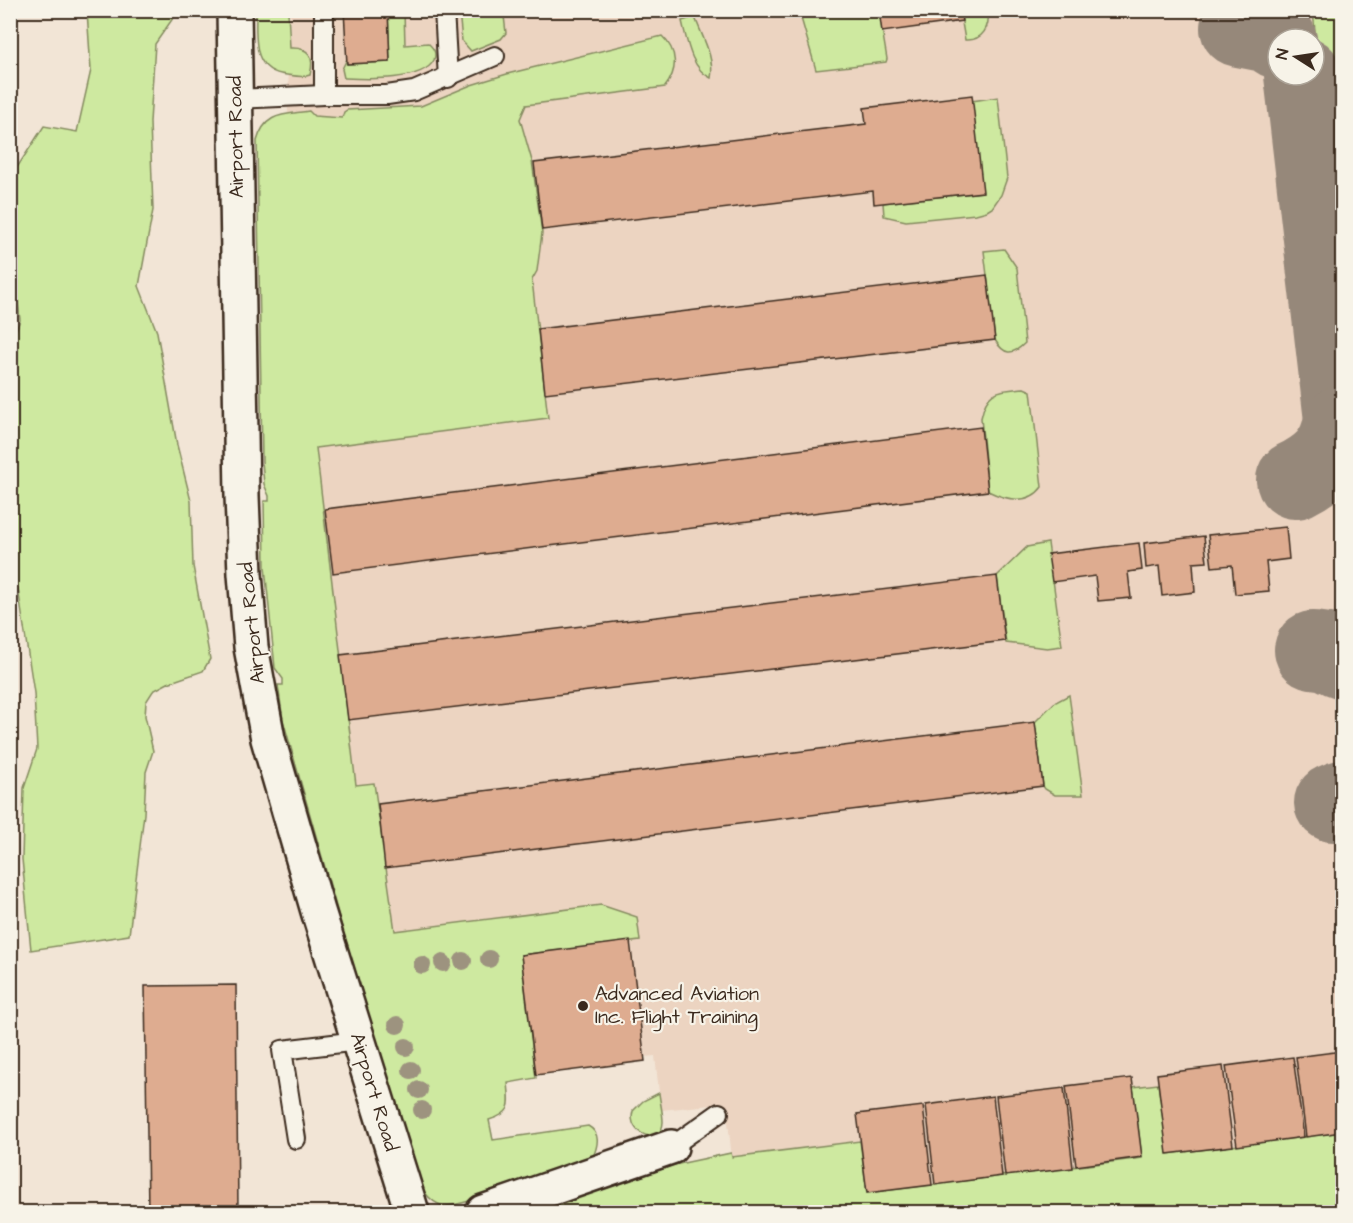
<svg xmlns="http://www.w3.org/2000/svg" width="1353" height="1223" font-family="'Architects Daughter',sans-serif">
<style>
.built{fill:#ecd4c1;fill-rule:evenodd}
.green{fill:#cee9a0;stroke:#848a5f;stroke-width:1.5}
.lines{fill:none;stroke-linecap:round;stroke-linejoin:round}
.taxiway{stroke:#96887a;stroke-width:78}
.building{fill:#deac90;stroke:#3b2a1e;stroke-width:1.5}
.lane-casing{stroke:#3b2a1e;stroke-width:22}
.street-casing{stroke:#3b2a1e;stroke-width:38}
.secondary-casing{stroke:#3b2a1e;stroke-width:38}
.lane{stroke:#f7f3e8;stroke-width:18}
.street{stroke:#f7f3e8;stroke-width:33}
.secondary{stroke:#f7f3e8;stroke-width:33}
.tree{fill:#9d937f}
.poi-dot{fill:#3b2a1e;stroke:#f7f3e8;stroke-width:2}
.labels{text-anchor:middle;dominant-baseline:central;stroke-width:4.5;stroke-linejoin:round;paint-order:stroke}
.street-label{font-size:20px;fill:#3b2a1e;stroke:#f7f3e8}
.poi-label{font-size:20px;fill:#3b2a1e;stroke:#f7f3e8;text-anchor:start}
</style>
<rect width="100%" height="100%" fill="#f2e5d6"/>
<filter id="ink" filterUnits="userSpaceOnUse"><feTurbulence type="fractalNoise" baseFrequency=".0167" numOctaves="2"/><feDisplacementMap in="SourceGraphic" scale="12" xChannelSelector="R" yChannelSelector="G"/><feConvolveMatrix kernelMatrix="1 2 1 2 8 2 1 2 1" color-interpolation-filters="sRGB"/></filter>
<g filter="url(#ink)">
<path class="built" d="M290,11H1342V1212H738L728,1122L711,1105L661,1110L655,1056L644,1057L630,941L521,955L379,967L281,428ZM1278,39H1314V75H1278Z"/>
<g class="green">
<polygon points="87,11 178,11 155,44 150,122 153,210 139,286 157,332 177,445 191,501 193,566 210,659 203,671 168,683 153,691 146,702 145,716 153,751 146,772 144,814 129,935 31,950 22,859 24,788 37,749 34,693 18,588 11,576 10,451 14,428 10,401 10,346 20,320 11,243 11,203 14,172 44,126 77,132 91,70"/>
<path d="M256,11H288L290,48C309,47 315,56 310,75C303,78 295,76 287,75C251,72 256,37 256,11Z"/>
<path d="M388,11H404L405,45L428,43C433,48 437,52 434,60C423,82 366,79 344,78L342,69L346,61L347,64L390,62Z"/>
<polygon points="459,11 496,11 504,16 506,33 501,39 471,51 462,41"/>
<polygon points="799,11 879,11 887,59 886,62 816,70"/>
<path d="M960,11H988C990,27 983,41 965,40Z"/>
<polygon points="1313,11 1342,11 1342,98 1334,90 1319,71"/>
<path d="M695,17C702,37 715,57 711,78C691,69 687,41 682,21Z"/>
<path d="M662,36C678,51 678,70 665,87L526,105L520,119L532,161L542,233L537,271L532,280L548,418L316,448L356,785L374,783L395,931L601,905L637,917L640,941L521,955L536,1078L508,1083C510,1105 513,1113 489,1120L493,1140L588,1126C601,1133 598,1145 593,1157C571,1165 457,1210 443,1206C428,1201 421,1188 415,1175L368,1012L345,938L283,720L278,685H283V679L275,668L265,567L264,501H269V496L264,484L262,461L257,141C265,112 284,115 309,111L314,116L342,118L344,112L347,110L421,106L471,85L507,74Z"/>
<polygon points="998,97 1007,178 1001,195 992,208 987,211 976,214 906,221 884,216 883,203 982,192 972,101"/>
<path d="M1004,249L1017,268L1025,343C1012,356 1004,355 995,340L984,251Z"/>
<path d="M1024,388L1031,391L1042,487C1029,505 1006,500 988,491L981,418C987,389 998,391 1024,388Z"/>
<polygon points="1048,543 1062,646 1047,648 1006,643 997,576 1027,547"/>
<polygon points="1069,695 1083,795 1055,795 1045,789 1043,786 1035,722 1054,703"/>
<polygon points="1158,1084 1168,1154 1342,1132 1342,1212 536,1212 674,1165 731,1153 732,1157 860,1141 867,1193 1142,1158 1133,1087"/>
<path d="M659,1093C660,1102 663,1113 663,1122C662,1147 626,1135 633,1111L643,1101Z"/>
</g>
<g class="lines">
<g class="taxiway">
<polyline points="1239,28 1270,34 1278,40"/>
<polyline points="1303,75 1342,411"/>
<path d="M1295,480C1321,467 1337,453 1342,424"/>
<polyline points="1313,650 1328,652 1342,659"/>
<polyline points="1333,803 1342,799"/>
</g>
</g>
<g class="building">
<polygon points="344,10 388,10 390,62 347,64"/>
<polygon points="686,10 714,10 688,18"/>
<polygon points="879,10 960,10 962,21 882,32"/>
<polygon points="972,95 983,192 874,204 873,191 542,230 534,163 866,124 864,108"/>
<polygon points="987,275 995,340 545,393 538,329"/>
<polygon points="981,427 988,491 333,573 325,509"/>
<polygon points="1286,527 1289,559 1266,562 1269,591 1235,594 1232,565 1212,567 1208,535"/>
<polygon points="1204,536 1207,562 1193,563 1195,592 1162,596 1159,566 1146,568 1144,543"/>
<polygon points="1139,543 1142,570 1128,572 1131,598 1098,601 1095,576 1052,582 1048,554"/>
<polygon points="997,576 1005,641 348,720 340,655"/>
<polygon points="1035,722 1043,786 385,868 378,804"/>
<polygon points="630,941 645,1061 536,1075 521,955"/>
<polygon points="236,985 238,1212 148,1212 145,986"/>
<polygon points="1342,1051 1342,1132 1306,1137 1296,1057"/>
<polygon points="1293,1057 1304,1137 1237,1146 1226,1066"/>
<polygon points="1223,1066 1233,1146 1167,1154 1157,1074"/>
<polygon points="1132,1078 1142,1157 1076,1166 1066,1086"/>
<polygon points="1064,1088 1073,1168 1005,1176 996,1096"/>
<polygon points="993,1096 1002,1176 935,1185 926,1105"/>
<polygon points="923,1106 932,1185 867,1193 857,1114"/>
</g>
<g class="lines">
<defs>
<g id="lane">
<polyline points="324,10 324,95"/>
<polyline points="444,10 448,78"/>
<polyline points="235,99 324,95 387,95 414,91 495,56"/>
<polyline points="296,1139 282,1050 358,1041"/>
<polyline points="671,1147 719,1113"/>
</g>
<polyline id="street" points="483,1212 671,1147"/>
<polyline id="secondary" points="234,10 242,496 245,574 251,647 268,739 318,911 412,1212"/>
</defs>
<use href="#lane" class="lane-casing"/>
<use href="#street" class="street-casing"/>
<use href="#secondary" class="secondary-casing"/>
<use href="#lane" class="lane"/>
<use href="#street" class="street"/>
<use href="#secondary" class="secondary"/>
</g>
<g class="tree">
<circle cx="489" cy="959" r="9"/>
<circle cx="463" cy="961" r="9"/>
<circle cx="443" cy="963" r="9"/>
<circle cx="422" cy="965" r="9"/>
<circle cx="397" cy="1025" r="9"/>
<circle cx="406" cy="1047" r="9"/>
<circle cx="411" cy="1070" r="9"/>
<circle cx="419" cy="1090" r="9"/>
<circle cx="422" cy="1110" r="9"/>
</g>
</g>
<circle class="poi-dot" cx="583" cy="1006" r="6"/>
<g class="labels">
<g class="street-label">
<text transform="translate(236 137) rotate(-91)">Airport Road</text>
<text transform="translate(252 623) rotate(-96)">Airport Road</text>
<text transform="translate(374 1092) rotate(73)">Airport Road</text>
</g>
<g class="poi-label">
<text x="595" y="994">Advanced Aviation<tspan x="595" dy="23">Inc. Flight Training</tspan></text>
</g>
</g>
<rect width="1353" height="1223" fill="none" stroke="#f7f3e8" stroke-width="36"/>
<rect x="18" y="18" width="1317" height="1187" fill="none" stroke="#3b2a1e" stroke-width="2" filter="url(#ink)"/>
<g transform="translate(1296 57) rotate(282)"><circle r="28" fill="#f7f3e8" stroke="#aca397" stroke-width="1.5"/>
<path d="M0-4.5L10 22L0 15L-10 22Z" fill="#3b2a1e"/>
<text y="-9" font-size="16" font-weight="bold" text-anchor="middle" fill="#3b2a1e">N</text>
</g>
</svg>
